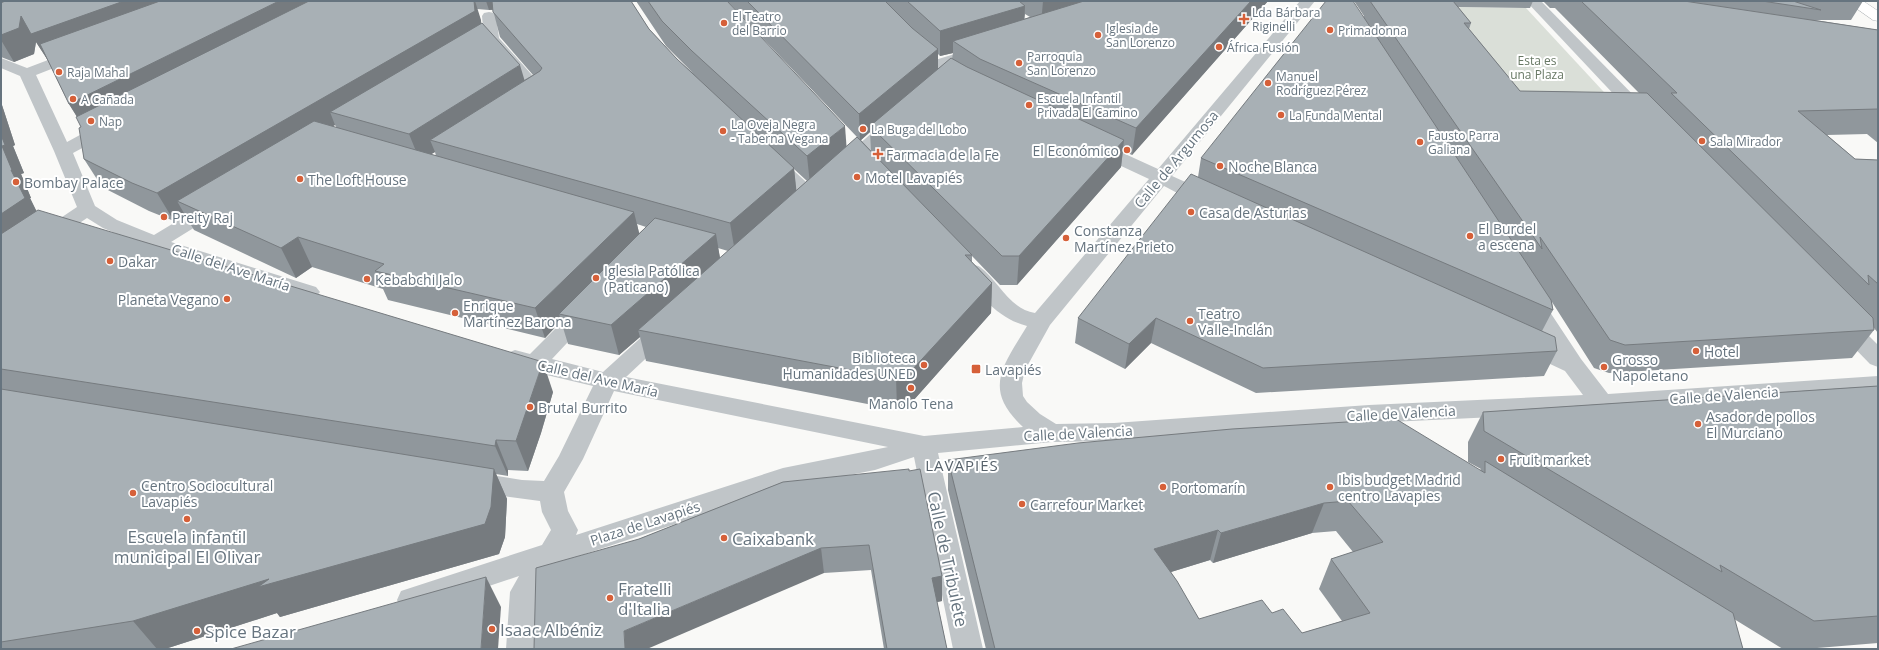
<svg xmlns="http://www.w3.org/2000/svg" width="1879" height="650" font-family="'Open Sans',sans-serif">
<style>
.green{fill:#dadfd8}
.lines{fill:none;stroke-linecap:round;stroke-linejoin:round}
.primary-casing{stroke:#b4b9bc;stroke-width:1}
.minor{fill:#c0c5c8;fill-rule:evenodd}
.primary{fill:#fff;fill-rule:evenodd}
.wall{fill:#90979c;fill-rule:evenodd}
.shaded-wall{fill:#767b7f}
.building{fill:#a8b0b5;stroke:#767b7f;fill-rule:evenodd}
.poi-dot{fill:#d66039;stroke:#fff;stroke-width:1.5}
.labels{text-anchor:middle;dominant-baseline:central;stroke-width:4;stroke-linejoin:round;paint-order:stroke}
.far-poi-label{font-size:12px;fill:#66747f;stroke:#fff;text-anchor:start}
.far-park-label{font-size:12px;fill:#677864;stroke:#fff}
.poi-label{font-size:14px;fill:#66747f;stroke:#fff;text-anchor:start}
.street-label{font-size:14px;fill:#66747f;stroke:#fff}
.neighbourhood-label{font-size:15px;letter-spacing:1px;fill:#57626b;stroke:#fff}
.near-poi-label{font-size:17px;fill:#66747f;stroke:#fff;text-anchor:start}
.near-street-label{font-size:17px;fill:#66747f;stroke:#fff}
</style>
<rect width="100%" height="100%" fill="#f9f9f7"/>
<polygon class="green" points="1450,7 1526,8 1628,118 1540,117"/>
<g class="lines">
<defs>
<polygon id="primary" points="1846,1 1863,1 1878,11 1878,21 1873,20"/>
</defs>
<use href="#primary" class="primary-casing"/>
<g class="minor">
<path d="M1300,1H1315L1172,176L1214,195L1216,199L1214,203C1198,207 1178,193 1164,186L1050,325L1025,370L1022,383L1023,396L1027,402L1040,414L1056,424L1114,423L1369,405L1583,395L1565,371L1518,349L1515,344L1518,339L1526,336L1549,345L1519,299L1522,294L1530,292L1538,294L1581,359L1608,394L1878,376V392L1602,412L1369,423L1114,441L1052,442L938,453L983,649H953L914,457L875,470L784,488L561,562L538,595L536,649H506L510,592L519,576L411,612L401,609L397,600L401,591L542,545L551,530L542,512L540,501L472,492L463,489L459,482L463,475L472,472L522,480L544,481L559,456L593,386L534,372L507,363L504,358L507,353L515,350L530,354L577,307L585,305L593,307L596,312L552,359L603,372L657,323L665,321L673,323L676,328L673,333L626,377L924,436L1023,427C982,389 1003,366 1027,326C999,319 977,294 962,271L965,266C970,265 975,264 980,267C998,280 1010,310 1035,313L1149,179L1089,151L1086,147L1089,143L1095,142L1101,143L1158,169ZM614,391L888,447L783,468L576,535L578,530L568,511L564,492L583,459Z"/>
<polygon points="1526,1 1541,1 1648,110 1650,114 1648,118 1642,119 1636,118"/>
<path d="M489,12L494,13L496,16L499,38L548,93C543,101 534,106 524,104L522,100L530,92L484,39L482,16L484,13Z"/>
<polygon points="977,47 982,49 985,52 982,55 938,69 932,67 930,64 932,61"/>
<polygon points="77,49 82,51 85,54 82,57 36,75 67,142 102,123 108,122 114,123 117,127 114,131 73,153 95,206 117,220 154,235 207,203 214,201 221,203 224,207 221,211 171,242 316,287 320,292 316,297 309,299 302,297 148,247 103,228 87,218 8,271 1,273 1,258 77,207 54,151 20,76 1,68 1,58 27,68"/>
<polygon points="893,119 899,120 902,124 899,128 849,171 843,172 837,171 834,167 837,163 887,120"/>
<polygon points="774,157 780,158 817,192 819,196 817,200 810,202 803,200 768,166 765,162 768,158"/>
<polygon points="1842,315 1850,317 1878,345 1878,367 1870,364 1834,327 1831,322 1834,317"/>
</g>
<use href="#primary" class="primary"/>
</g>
<g class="wall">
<path d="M1,1H631L649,29L677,59L693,73L666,46L636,1H727L846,147L857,137L727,1H1268L1132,155L1123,151L1121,167L1017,285H1000L972,256V262L992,283L991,313L912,402L897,408H888L646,361L640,337L619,355L568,344L561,321L545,338L388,300L383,289L312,267L296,278L194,230L185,215L174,221L149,211L102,187L84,159L81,127L77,117L69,104L47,59L36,42L34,54L14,62L1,57ZM477,9L489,10H493L500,37L533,75L524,80L481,23ZM1025,14L1030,17L1024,19ZM953,53L952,59L938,69V54L940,56ZM335,125L337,128L332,126ZM870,132L871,151L861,140ZM435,152L436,156L431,154ZM794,169L807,181L796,191ZM637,224L646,227L639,233ZM718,248L728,251L720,258Z"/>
<polygon points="1354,1 1533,1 1530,8 1458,7 1471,23 1469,29 1520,91 1639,93 1555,8 1550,8 1543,1 1863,1 1851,20 1815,20 1878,30 1878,143 1867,134 1827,135 1855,159 1878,160 1878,333 1874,328 1874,330 1852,358 1609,373 1594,368 1552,302 1553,310 1542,331 1557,351 1544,376 1256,393 1151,343 1125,369 1075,343 1078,318 1198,177 1201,158 1363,17 1364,16"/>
<polygon points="1,102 15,145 13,146 24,173 21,174 31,198 30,198 37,212 553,392 541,433 528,471 508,470 508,476 496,474 507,499 505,537 499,554 280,617 277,613 165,649 1,649"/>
<path d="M1878,386V643L1805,649H1783L1734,619L1743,649H986L948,490V460L1480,470L1481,469L1468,462V442L1483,412ZM1336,531L1353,552L1331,559L1319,589L1342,621L1302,633L1272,613L1199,619L1171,572L1210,560L1213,563L1312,533Z"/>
<polygon points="783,482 942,576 942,601 937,602 947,649 884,649 871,570 824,573 639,539"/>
</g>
<g class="shaded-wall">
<polygon points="124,1 199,1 180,10 47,59 36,42 34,54 14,62 1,40 1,35 21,16"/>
<polygon points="279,1 338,1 86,131 69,104"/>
<polygon points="474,1 475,1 481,20 482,36 330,112 335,125 194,209 177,201 185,215 174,221 157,193"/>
<polygon points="486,1 557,1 489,10"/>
<polygon points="1043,1 1120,1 1041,25"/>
<polygon points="1251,1 1268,1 1132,155 1136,128"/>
<polygon points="1025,6 1024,30 953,41 953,53 940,56 940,31"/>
<polygon points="938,49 938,75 870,126 870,132 860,141 859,114"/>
<polygon points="520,65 528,92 430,140 435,152 420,161 409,134"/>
<polygon points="1,102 15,145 13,146 24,173 21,174 31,198 30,198 44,227 1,256 1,214 11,170 2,146 1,135"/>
<polygon points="845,126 847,153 810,184 807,156"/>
<polygon points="1124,140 1121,167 1017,285 1019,256"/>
<polygon points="794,168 797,196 735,252 730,223"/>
<polygon points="634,212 641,241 559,314 561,321 545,338 535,308"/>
<polygon points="716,234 721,264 638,330 640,337 619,355 611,325"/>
<polygon points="298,237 312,267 296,278 281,248"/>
<polygon points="992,283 991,313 912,402 897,408 896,377"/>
<polygon points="1156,318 1151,343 1125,369 1129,344"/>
<polygon points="543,362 553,392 541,433 528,471 516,441"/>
<polygon points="496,440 508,470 508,476 495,446"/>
<polygon points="494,469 507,499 505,537 499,554 280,617 277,613 165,649 157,649 133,621"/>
<polygon points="1324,503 1312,533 1213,563 1221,533"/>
<polygon points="1218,530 1210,560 1148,579 1154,549"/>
<polygon points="821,548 824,573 647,649 625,649 624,631"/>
<polygon points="942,576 942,601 932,603 932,578"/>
<polygon points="486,577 501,607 498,649 481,649"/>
</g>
<g class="building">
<polygon points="5,1 124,1 31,34 21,16 19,28 1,35 1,3"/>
<polygon points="160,1 279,1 69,104 40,44"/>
<polygon points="309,1 474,1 475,11 157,193 132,183 84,159 79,128 81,127 76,117"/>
<polygon points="492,1 631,1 649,29 677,59 794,168 730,223 430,140 540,71 542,68 493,12"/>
<polygon points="648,1 727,1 845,126 807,156 692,51 662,21"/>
<polygon points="747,1 885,1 912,28 938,49 859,114"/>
<polygon points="907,1 1019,1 1025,6 940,31"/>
<polygon points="1084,1 1251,1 1136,128 980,59 953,41"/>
<polygon points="1326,1 1353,1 1551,300 1553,310 1201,158"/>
<polygon points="1370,1 1453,1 1471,23 1464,23 1520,91 1647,93 1873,318 1874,330 1625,345 1610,340 1540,237 1542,249"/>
<polygon points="1581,1 1684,1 1878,30 1878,109 1798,111 1855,159 1878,160 1878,284 1868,275 1869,285 1671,93 1677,93"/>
<polygon points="1762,1 1793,1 1821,10"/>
<polygon points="482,23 520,65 409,134 330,112"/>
<polygon points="951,58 967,67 1124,140 1019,256 1002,256 870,126"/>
<polygon points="314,121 634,212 535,308 375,271 384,264 298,237 281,248 177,201"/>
<polygon points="1,135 5,145 2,146 12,170 11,170 25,198 1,214"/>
<polygon points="857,137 972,255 965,255 992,283 911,371 896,377 887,377 638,330"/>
<polygon points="1191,174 1555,337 1557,351 1263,368 1156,318 1129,344 1078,318"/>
<polygon points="38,210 543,362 529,403 516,441 496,440 495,446 1,369 1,234"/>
<polygon points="655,218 716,234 611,325 559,314"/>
<polygon points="1878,386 1878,616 1814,621 1720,565 1722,572 1484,431 1483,412"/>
<polygon points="1,389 494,469 491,507 485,524 258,587 269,579 133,621 1,642"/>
<path d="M1396,419L1485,473V461L1733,613L1743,649H995L948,460L1078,443L1232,429ZM1348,501L1383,542L1331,559L1370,613L1302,633L1283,609L1272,613L1262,600L1199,619L1177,581L1154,549L1218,530L1221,533L1324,503Z"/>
<polygon points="909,469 909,471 920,469 942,576 932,578 947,649 887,649 869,545 821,548 624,631 625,649 534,649 536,568 639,539 783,482"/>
<polygon points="486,577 481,649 231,649"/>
</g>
<g class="poi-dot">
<path d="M1242 13h4v4h4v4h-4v4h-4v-4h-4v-4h4z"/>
<circle cx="724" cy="23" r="4"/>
<circle cx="1330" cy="30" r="4"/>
<circle cx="1098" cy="35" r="4"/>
<circle cx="1219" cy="47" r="4"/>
<circle cx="1019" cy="63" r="4"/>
<circle cx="59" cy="72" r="4"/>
<circle cx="1268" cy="83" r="4"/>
<circle cx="73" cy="99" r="4"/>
<circle cx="1029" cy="105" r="4"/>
<circle cx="1281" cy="115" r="4"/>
<circle cx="91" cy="121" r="4"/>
<circle cx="863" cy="129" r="4"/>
<circle cx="723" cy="131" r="4"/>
<circle cx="1702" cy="141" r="4"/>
<circle cx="1420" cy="142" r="4"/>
<circle cx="1127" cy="150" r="4"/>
<path d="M876 148h4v4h4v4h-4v4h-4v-4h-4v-4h4z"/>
<circle cx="1220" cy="166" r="4"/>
<circle cx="857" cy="177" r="4"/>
<circle cx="300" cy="179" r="4"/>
<circle cx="16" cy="182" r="4"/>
<circle cx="1191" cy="212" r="4"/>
<circle cx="164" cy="217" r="4"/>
<circle cx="1470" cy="236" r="4"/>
<circle cx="1066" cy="238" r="4"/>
<circle cx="110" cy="261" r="4"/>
<circle cx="596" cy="278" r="4"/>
<circle cx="367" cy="279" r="4"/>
<circle cx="227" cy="299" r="4"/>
<circle cx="455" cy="313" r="4"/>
<circle cx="1190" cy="321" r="4"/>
<circle cx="1696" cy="351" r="4"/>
<circle cx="924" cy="365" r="4"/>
<circle cx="1604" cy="367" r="4"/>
<rect x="971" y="364" width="10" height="10" rx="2"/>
<circle cx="911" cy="388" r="4"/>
<circle cx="530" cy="407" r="4"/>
<circle cx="1698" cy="424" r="4"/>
<circle cx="1501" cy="459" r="4"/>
<circle cx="1163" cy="487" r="4"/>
<circle cx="1330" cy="487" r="4"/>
<circle cx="133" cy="493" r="4"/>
<circle cx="1022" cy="504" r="4"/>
<circle cx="187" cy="519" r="4"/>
<circle cx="724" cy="538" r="4"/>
<circle cx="610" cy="598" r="4"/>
<circle cx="492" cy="629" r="4"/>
<circle cx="197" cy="631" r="4"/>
</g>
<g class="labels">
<g class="far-poi-label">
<text x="1252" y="12">Lda Bárbara<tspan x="1252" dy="14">Riginelli</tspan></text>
<text x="732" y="16">El Teatro<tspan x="732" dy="14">del Barrio</tspan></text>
<text x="1106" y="28">Iglesia de<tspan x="1106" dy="14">San Lorenzo</tspan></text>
<text x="1338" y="30">Primadonna</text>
<text x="1227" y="47">África Fusión</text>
<text x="1027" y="56">Parroquia<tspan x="1027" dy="14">San Lorenzo</tspan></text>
<text x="67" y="72">Raja Mahal</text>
<text x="1276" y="76">Manuel<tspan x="1276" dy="14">Rodríguez Pérez</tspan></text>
<text x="1037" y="98">Escuela Infantil<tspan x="1037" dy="14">Privada El Camino</tspan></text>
<text x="81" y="99">A Cañada</text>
<text x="1289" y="115">La Funda Mental</text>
<text x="99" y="121">Nap</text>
<text x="731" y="124">La Oveja Negra<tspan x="731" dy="14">- Taberna Vegana</tspan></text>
<text x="871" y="129">La Buga del Lobo</text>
<text x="1428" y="135">Fausto Parra<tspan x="1428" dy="14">Galiana</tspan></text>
<text x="1710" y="141">Sala Mirador</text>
</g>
<g class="far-park-label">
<text x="1537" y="60">Esta es<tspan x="1537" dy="14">una Plaza</tspan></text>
</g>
<g class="poi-label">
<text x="1119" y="150" text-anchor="end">El Económico</text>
<text x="886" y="154">Farmacia de la Fe</text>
<text x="1228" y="166">Noche Blanca</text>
<text x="865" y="177">Motel Lavapiés</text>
<text x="308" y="179">The Loft House</text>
<text x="24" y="182">Bombay Palace</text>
<text x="1199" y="212">Casa de Asturias</text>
<text x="172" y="217">Preity Raj</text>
<text x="1478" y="228">El Burdel<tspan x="1478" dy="16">a escena</tspan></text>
<text x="1074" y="230">Constanza<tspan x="1074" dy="16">Martínez Prieto</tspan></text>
<text x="118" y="261">Dakar</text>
<text x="604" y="270">Iglesia Patólica<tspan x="604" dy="16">(Paticano)</tspan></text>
<text x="375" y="279">Kebabchi Jalo</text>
<text x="219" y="299" text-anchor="end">Planeta Vegano</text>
<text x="463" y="305">Enrique<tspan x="463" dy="16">Martínez Barona</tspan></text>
<text x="1198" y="313">Teatro<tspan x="1198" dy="16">Valle-Inclán</tspan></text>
<text x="1704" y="351">Hotel</text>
<text x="916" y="357" text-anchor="end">Biblioteca<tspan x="916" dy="16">Humanidades UNED</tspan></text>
<text x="1612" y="359">Grosso<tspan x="1612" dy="16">Napoletano</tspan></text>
<text x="985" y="369">Lavapiés</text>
<text x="911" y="403" text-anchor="middle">Manolo Tena</text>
<text x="538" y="407">Brutal Burrito</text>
<text x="1706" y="416">Asador de pollos<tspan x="1706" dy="16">El Murciano</tspan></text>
<text x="1509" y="459">Fruit market</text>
<text x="1338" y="479">Ibis budget Madrid<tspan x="1338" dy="16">centro Lavapies</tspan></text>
<text x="141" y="485">Centro Sociocultural<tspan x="141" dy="16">Lavapiés</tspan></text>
<text x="1171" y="487">Portomarín</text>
<text x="1030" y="504">Carrefour Market</text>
</g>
<g class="street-label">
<text transform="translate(1176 159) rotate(-50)">Calle de Argumosa</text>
<text transform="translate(231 267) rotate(18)">Calle del Ave María</text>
<text transform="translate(598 378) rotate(13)">Calle del Ave María</text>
<text transform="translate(1724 395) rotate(-4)">Calle de Valencia</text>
<text transform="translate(1401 413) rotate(-3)">Calle de Valencia</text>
<text transform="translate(1078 433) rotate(-3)">Calle de Valencia</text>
<text transform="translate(645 523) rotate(-18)">Plaza de Lavapiés</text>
</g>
<g class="neighbourhood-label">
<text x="962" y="465">LAVAPIÉS</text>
</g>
<g class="near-poi-label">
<text x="187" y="536" text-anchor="middle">Escuela infantil<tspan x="187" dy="20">municipal El Olivar</tspan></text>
<text x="732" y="538">Caixabank</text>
<text x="618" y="588">Fratelli<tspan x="618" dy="20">d'Italia</tspan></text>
<text x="500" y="629">Isaac Albéniz</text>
<text x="205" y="631">Spice Bazar</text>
</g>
<g class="near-street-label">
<text transform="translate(948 559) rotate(78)">Calle de Tribulete</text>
</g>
</g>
<rect width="1879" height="650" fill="none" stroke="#66747f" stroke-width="4"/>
</svg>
